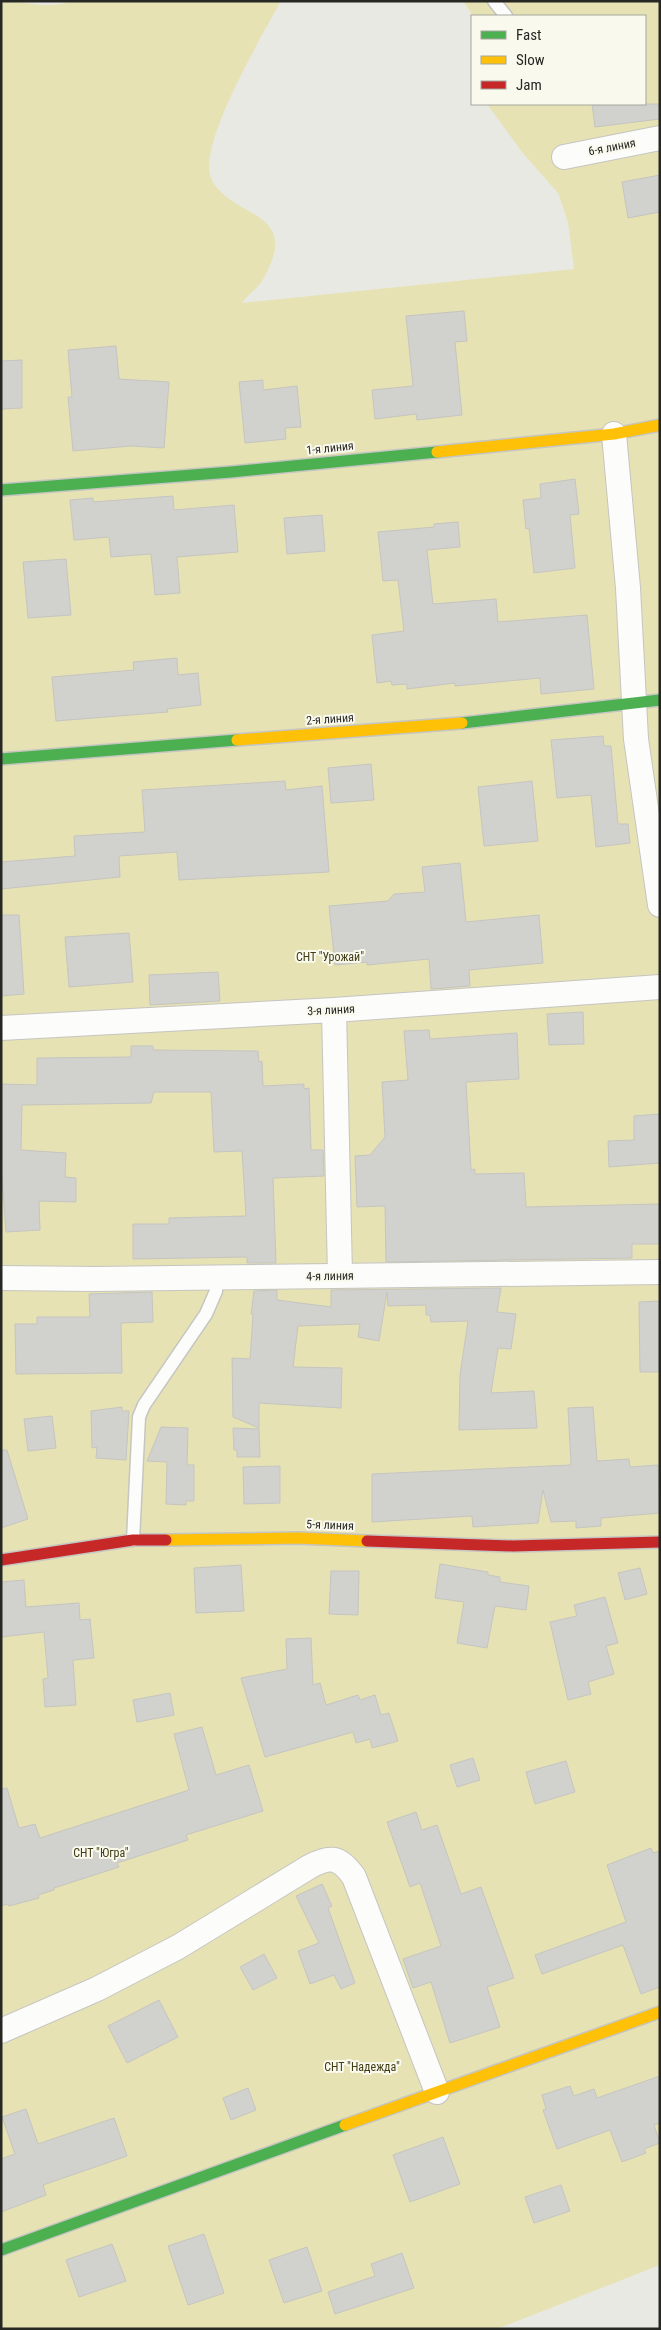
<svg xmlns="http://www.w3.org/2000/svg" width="661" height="2330" font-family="'Roboto Condensed',sans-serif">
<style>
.green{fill:#e6e2b4}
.building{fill:#d1d1cd;stroke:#c5c5c1}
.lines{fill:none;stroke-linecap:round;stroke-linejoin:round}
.lane-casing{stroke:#c5c5c1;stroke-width:15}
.street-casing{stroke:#c5c5c1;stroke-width:26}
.fast-casing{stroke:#c5c5c1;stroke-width:14}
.slow-casing{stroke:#c5c5c1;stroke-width:14}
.jam-casing{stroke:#c5c5c1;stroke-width:14}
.lane{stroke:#fcfcfb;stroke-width:12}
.street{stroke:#fcfcfb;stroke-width:24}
.fast{stroke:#4caf50;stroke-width:11}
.slow{stroke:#ffc107;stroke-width:11}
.jam{stroke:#c62828;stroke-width:11}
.labels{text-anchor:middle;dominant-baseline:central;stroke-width:4;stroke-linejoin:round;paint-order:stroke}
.street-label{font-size:12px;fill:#272723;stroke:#faf9ee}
.park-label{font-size:12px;fill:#403d15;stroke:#faf9ee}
</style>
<rect width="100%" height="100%" fill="#e9e9e4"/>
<path class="green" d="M1,1C25,1 48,10 71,1H281C263,34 197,145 211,178C226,212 280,211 275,249C273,260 268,271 262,281C257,289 247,295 242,303L574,269L568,222L558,193L522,152L487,104H645V16H473L463,1H660V2265L497,2329H1Z"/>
<g class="building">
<polygon points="592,104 660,104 660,119 595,127"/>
<polygon points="660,175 660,212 628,218 622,182"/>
<polygon points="464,311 467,341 455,342 462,415 417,420 416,414 375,419 372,390 413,386 406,316"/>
<polygon points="116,346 119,379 169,382 164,448 131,446 73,451 68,397 72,397 68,350"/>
<polygon points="22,360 22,408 1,409 1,361"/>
<polygon points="263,380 263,390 297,386 301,427 285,428 286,439 245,443 239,382"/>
<polygon points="575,479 579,514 570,515 575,568 534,573 529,528 526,529 523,500 541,498 540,484"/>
<polygon points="173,496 174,510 234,505 238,552 177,557 180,593 155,595 151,554 111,557 109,537 74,540 70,500 93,498 93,502"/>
<polygon points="322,515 325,551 287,554 284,518"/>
<polygon points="458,522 460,547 427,550 433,604 496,599 498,622 587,615 594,689 541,694 540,678 455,686 455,683 407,689 407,684 392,685 391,681 377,683 372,635 404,631 398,580 383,581 378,532 434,527 434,524"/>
<polygon points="66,559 71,615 28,618 23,562"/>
<polygon points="177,658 178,675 198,673 201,705 167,709 168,712 56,721 52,677 134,670 133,662"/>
<polygon points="603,736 604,746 611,746 618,824 628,824 630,843 596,847 591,795 557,798 551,740"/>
<polygon points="371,764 374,800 331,803 328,768"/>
<polygon points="285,781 286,790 322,786 329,872 179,880 177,852 119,856 120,877 1,889 1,862 75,856 74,836 145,832 142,790"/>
<polygon points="532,781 538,841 484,846 478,787"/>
<polygon points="460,863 466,922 539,915 543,963 469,970 470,986 431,989 429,959 367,965 367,962 335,965 329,906 388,901 394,894 425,892 422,867"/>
<polygon points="1,915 19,915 24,994 1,996"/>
<polygon points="129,933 133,982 69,987 65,937"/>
<polygon points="218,972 220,1001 150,1005 149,975"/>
<polygon points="583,1012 584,1044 549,1045 547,1014"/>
<polygon points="429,1030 430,1039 517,1033 519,1079 466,1082 471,1170 475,1169 475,1174 524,1173 526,1207 660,1204 660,1244 632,1244 632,1258 386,1262 385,1206 357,1207 355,1156 370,1155 385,1137 382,1082 408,1080 404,1031"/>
<polygon points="131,1046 153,1046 153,1050 258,1051 259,1062 262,1061 263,1086 304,1084 304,1089 309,1088 311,1150 323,1150 324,1176 273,1178 276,1263 247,1263 247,1257 133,1259 133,1224 169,1224 169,1218 246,1216 242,1151 214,1152 211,1092 154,1092 151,1103 22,1105 21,1150 66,1153 65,1177 76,1178 76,1202 39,1201 40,1230 6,1232 1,1165 1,1084 37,1085 37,1058 131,1057"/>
<polygon points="660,1114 660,1163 609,1167 608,1141 634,1140 634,1116"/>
<polygon points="501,1288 497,1312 516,1314 511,1349 498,1348 491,1393 534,1391 537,1428 459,1430 460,1375 468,1321 431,1322 430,1315 426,1315 426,1305 388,1306 387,1292 379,1341 358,1337 360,1324 298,1326 293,1367 342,1368 341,1408 259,1403 259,1428 233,1417 232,1358 250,1359 253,1314 251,1314 254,1291 277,1290 277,1300 331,1307 331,1290"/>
<polygon points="152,1292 153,1322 121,1323 122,1373 16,1374 15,1324 37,1324 37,1317 90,1317 89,1294"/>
<polygon points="660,1301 660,1372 640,1372 639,1302"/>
<polygon points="122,1407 122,1411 129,1411 126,1460 96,1458 97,1447 92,1448 91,1411"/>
<polygon points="593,1407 597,1461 629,1459 630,1467 658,1465 660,1513 601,1518 601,1526 576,1528 576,1521 551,1522 543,1490 538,1523 473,1527 472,1516 372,1522 372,1474 571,1465 568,1408"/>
<polygon points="52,1416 56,1448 28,1451 24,1419"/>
<polygon points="161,1427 188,1428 187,1465 194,1465 194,1501 186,1501 186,1505 166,1504 167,1462 147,1461"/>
<polygon points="233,1428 259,1429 260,1457 237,1457 237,1450 234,1450"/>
<polygon points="1,1450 7,1450 28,1519 1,1528"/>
<polygon points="280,1466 280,1503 244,1504 243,1467"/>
<polygon points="440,1564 488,1572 488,1575 500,1577 500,1582 529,1586 526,1610 495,1606 487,1648 457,1643 464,1602 435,1598"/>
<polygon points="241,1565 244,1611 196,1613 194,1568"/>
<polygon points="640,1568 647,1594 625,1600 618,1573"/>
<polygon points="331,1571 359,1571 358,1615 329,1614"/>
<polygon points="24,1580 26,1607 79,1603 80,1620 90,1619 94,1658 73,1660 76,1705 45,1707 43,1679 48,1678 44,1632 1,1637 1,1582"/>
<polygon points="605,1597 618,1643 606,1646 614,1674 588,1682 591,1694 568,1700 550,1622 577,1616 574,1605"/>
<polygon points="311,1638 313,1685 320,1683 326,1705 358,1695 360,1700 375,1695 381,1715 389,1713 398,1741 372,1748 370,1739 356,1743 353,1732 265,1757 241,1678 287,1669 286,1639"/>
<polygon points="170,1693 174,1715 137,1722 133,1700"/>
<polygon points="202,1727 216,1775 249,1765 263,1811 186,1835 188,1840 117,1863 119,1867 54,1888 54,1890 38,1895 39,1898 9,1906 8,1904 1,1906 1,1789 7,1788 19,1828 35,1824 40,1838 189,1790 174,1734"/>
<polygon points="473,1758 480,1780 457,1787 450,1765"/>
<polygon points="566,1761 575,1792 535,1804 526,1772"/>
<polygon points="416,1812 422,1830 437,1825 461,1894 481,1887 514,1978 487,1987 500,2027 450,2043 431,1982 413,1988 403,1959 441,1946 420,1883 410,1887 387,1822"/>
<polygon points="651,1848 653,1853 660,1851 660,1987 641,1994 623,1945 542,1974 535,1955 626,1922 607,1865"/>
<polygon points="322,1884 332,1906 328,1908 355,1983 341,1989 334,1975 310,1984 298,1951 319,1943 296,1896"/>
<polygon points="264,1954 277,1978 253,1990 240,1967"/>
<polygon points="159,2000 178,2037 127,2063 108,2026"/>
<polygon points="660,2076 660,2123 654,2125 660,2143 644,2149 646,2153 622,2162 610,2130 557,2149 543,2110 546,2109 542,2095 570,2086 574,2096 594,2089 597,2098"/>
<polygon points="248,2088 256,2110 231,2120 223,2098"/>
<polygon points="26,2109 38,2144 114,2118 127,2156 43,2185 46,2195 1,2212 1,2159 15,2154 2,2117"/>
<polygon points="443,2137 460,2184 410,2202 393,2155"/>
<polygon points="561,2185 570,2211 534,2223 525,2197"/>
<polygon points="204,2234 224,2293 188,2305 168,2246"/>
<polygon points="112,2244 126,2281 79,2297 66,2260"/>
<polygon points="307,2247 322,2291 284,2303 269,2260"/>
<polygon points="402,2253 414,2288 335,2314 328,2292 375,2276 371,2264"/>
</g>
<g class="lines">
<defs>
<g id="lane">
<polyline points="494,1 506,16"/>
<polyline points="133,1540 139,1417 144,1405 206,1314 216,1291 217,1278"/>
</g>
<g id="street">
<polyline points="564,157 660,138"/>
<polyline points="614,434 628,588 636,739 660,905"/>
<polyline points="334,1010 340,1275"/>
<polyline points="1,1028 334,1010 660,987"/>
<polyline points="1,1278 95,1279 660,1272"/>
<path d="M1,2031L97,1989L178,1947L309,1867C331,1855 340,1857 354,1877L437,2092"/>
</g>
<g id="fast">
<polyline points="1,490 231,472 437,452"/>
<polyline points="462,723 660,700"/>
<polyline points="1,759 237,740"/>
<polyline points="1,2250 345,2125"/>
</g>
<g id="slow">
<polyline points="437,452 614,434 660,425"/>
<polyline points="237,740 462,723"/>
<polyline points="166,1540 298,1538 367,1541"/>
<polyline points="345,2125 660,2012"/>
</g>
<g id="jam">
<polyline points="367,1541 513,1546 660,1542"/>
<polyline points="1,1560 133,1540 166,1540"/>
</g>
</defs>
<use href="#lane" class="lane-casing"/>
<use href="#street" class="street-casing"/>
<use href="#fast" class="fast-casing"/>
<use href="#slow" class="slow-casing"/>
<use href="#jam" class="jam-casing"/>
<use href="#lane" class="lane"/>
<use href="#street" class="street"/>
<use href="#fast" class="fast"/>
<use href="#slow" class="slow"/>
<use href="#jam" class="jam"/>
</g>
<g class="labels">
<g class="street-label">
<text transform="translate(612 147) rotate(-11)">6-я линия</text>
<text transform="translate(330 448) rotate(-6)">1-я линия</text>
<text transform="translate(330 719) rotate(-4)">2-я линия</text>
<text transform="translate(331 1010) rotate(-3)">3-я линия</text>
<text transform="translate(330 1276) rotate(-1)">4-я линия</text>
<text transform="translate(330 1525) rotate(2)">5-я линия</text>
</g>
<g class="park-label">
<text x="330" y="957">СНТ "Урожай"</text>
<text x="101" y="1853">СНТ "Югра"</text>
<text x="362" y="2067">СНТ "Надежда"</text>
</g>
</g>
<rect width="661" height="2330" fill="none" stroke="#272723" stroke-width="5"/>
<rect x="471" y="15" width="175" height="90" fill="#faf9ee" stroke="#a6a59d"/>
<rect x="481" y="31" width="25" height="8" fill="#4caf50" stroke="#a6a59d"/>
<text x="516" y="40" font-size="15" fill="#272723">Fast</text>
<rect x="481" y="56" width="25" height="8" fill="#ffc107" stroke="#a6a59d"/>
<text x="516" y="65" font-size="15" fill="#272723">Slow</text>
<rect x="481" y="81" width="25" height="8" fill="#c62828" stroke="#a6a59d"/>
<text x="516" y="90" font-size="15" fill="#272723">Jam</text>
</svg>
